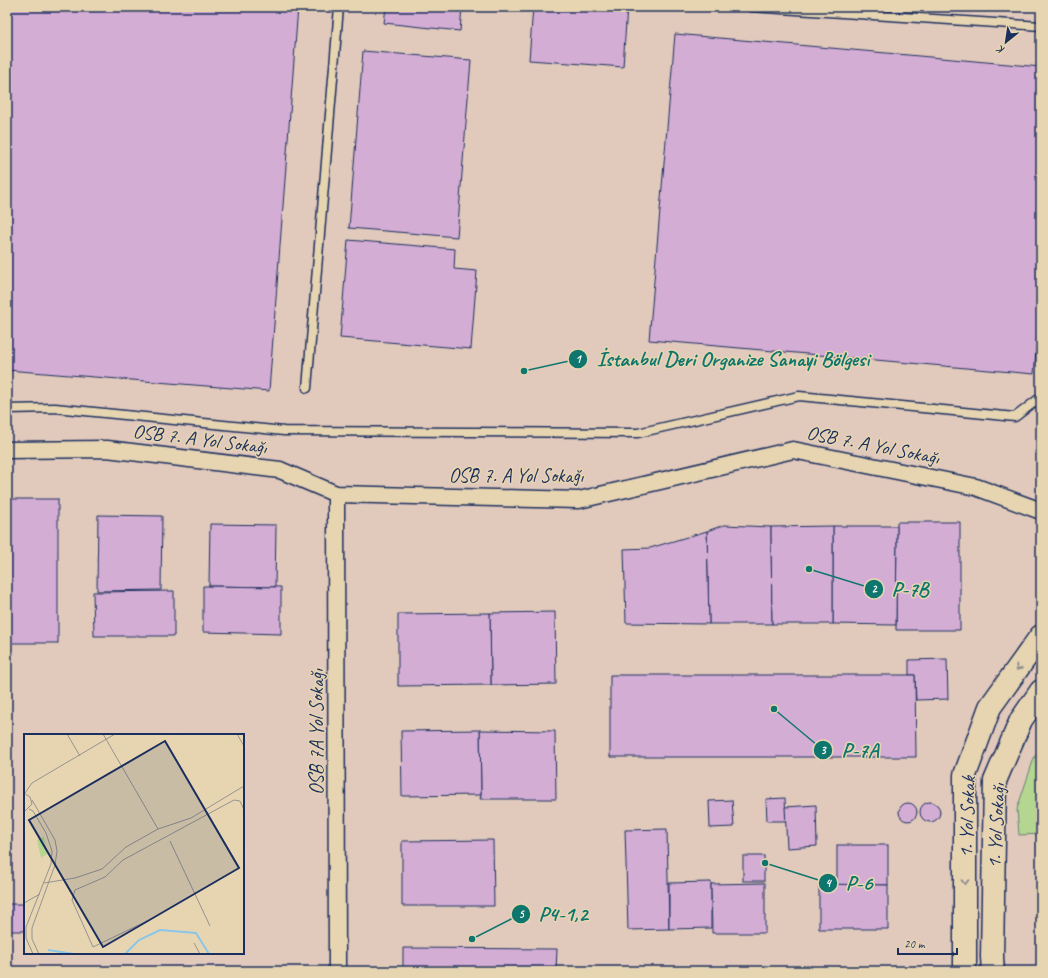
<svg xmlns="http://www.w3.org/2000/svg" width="1048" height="978" font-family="Caveat,sans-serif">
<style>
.built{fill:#e1c9bc;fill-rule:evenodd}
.green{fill:#b4d690;stroke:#688277}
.building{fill:#d4add5;stroke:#1b2f5e}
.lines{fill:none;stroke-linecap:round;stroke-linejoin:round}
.lane-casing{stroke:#1b2f5e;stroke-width:11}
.street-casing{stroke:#1b2f5e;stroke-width:19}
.secondary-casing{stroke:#1b2f5e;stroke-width:25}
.lane{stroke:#e7d5b2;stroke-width:8}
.street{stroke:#e7d5b2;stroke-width:16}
.secondary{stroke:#e7d5b2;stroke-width:22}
.oneway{stroke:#818288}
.labels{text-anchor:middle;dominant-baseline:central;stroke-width:3;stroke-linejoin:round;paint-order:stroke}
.street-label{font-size:20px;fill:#1b2f5e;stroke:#e7d5b2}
.inset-river{fill:none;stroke:#89c6e9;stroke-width:2}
.inset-road{fill:none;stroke:#959390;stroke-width:1}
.view{fill:#1b2f5e;fill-opacity:0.15;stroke:#1b2f5e;stroke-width:2}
.inset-edge{fill:none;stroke:#1b2f5e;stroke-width:2}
.leader{fill:none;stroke:#0f766e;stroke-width:1.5}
.callout-dot{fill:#0f766e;stroke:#e7d5b2;stroke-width:1.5}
.mark-label{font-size:12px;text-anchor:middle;font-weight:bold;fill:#fff}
.callout-label{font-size:21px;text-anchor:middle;font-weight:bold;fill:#0f766e;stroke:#e7d5b2;stroke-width:3;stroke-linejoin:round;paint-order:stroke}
</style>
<rect width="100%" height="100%" fill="#e7d5b2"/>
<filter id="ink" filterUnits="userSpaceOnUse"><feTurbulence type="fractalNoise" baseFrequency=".025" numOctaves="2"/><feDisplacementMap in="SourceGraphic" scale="8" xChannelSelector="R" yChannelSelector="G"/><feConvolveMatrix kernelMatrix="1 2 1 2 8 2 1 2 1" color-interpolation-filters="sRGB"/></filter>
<g filter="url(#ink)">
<path class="built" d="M7,7H1041V971H7ZM25,735H243V953H25Z"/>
<polygon class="green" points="1041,747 1041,834 1019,835 1017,809 1034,758"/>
<g class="building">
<polygon points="7,7 298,7 269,391 7,370"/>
<polygon points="386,7 462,7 460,31 384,23"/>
<polygon points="533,7 627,7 623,67 529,60"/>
<polygon points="675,34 1041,67 1041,293 1034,374 649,340"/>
<polygon points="363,51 471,60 457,237 349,228"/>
<polygon points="348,240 455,249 454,269 477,271 471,349 340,338"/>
<rect x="7" y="499" width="51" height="144"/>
<polygon points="98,515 162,516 161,590 97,591"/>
<polygon points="897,522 960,522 960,630 896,630"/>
<polygon points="210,524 276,525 275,587 209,586"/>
<polygon points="724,525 771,527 772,624 709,624 707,531"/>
<polygon points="833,526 897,526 896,625 833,624"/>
<polygon points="833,526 833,624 772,624 771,527"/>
<polygon points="707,531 709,624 626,623 624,549 650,548"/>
<polygon points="203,586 281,587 281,634 203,632"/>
<polygon points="174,591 174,636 94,636 93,592"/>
<polygon points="555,612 556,684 491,685 490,613"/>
<polygon points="490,613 491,685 398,686 398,614"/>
<polygon points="947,659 948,699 916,700 915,675 909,675 909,660"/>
<polygon points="610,675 915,675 916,757 610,757"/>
<polygon points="480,730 555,731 556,799 480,799 481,795"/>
<polygon points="480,730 481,795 402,796 401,731"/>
<polygon points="785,798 786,821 767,821 766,799"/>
<polygon points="732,800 734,827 710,828 709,801"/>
<circle cx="930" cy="812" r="10"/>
<circle cx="908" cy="812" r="9"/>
<polygon points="816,805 817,846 787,848 785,807"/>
<polygon points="667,829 669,929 628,930 625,830"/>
<polygon points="493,840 494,906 402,906 402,841"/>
<rect x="837" y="845" width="51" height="40"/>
<rect x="743" y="856" width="21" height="25"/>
<polygon points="711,882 711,928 669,929 669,883"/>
<polygon points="765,883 765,933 712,933 711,884"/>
<polygon points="819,884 888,885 888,929 819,929"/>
<rect x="7" y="904" width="18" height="27"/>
<polygon points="403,948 557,949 556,971 403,971"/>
</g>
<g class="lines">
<defs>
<g id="lane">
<polyline points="751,7 1041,26"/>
<polyline points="307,388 339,7"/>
<polyline points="7,409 55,408 284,431 638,433 799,396 1015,417 1041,397"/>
</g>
<g id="street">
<polyline points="7,450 107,449 280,470 336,494 579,500 793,450 976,487 1041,511"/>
<polyline points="336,494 337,971"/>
</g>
<g id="secondary">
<polyline points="965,971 965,775 990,707 1041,636"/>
<polyline points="993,971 992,957 995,781 1021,720 1041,691"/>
</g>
</defs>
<use href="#lane" class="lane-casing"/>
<use href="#street" class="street-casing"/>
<use href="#secondary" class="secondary-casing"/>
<use href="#lane" class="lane"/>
<use href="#street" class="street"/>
<use href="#secondary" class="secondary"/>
</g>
<defs><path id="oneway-chevron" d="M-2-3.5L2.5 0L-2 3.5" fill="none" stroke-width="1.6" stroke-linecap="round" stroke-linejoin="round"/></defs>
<g class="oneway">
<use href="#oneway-chevron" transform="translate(1018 668) rotate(126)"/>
<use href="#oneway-chevron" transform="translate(965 882) rotate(90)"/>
</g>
</g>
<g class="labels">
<g class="street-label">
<text transform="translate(200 439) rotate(7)">OSB 7. A Yol Sokağı</text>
<text transform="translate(873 445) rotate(11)">OSB 7. A Yol Sokağı</text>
<text x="516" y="475">OSB 7. A Yol Sokağı</text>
<text transform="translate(316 732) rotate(-90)">OSB 7A Yol Sokağı</text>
<text transform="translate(967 817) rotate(-88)">1. Yol Sokak</text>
<text transform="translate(996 826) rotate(-87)">1. Yol Sokağı</text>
</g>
</g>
<g transform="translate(24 734)">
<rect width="220" height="220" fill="#e7d5b2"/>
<path d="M20,102L23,120L17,124L13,106Z" fill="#b4d690"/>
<path class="inset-river" d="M24,216L50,220M101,220L115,206L136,196L172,199L185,220"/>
<path class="inset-road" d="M43,0L56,22M79,0L134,95M213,0L220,12M1,59L8,49L91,0M8,66L31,106L33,117L31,131L8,194V205L15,220M5,75L9,77L22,99L28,117L27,130L2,193V204L9,220M0,78L8,70L6,63L0,59M146,107L186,192M20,149L51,144L78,135L102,113L134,95L167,84L220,52M0,169L16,160M123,187L69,213L48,166L51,156L81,143L99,126L210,66L216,67L220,76M170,209L176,220"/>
<path class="view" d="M141,7L215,134L79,213L5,86Z"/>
<rect width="220" height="220" class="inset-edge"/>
</g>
<path class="leader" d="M524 371L578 359M809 569L874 589M774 709L823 750M765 863L828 883M472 939L521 914"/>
<g class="callout-dot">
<circle cx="524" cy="371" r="4"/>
<circle cx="809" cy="569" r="4"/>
<circle cx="774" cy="709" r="4"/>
<circle cx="765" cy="863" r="4"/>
<circle cx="472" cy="939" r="4"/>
<circle cx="578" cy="359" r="10"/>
<circle cx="874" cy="589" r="10"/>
<circle cx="823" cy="750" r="10"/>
<circle cx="828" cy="883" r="10"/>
<circle cx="521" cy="914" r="10"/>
</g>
<g class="mark-label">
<text x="578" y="363">1</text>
<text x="874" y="593">2</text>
<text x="823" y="754">3</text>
<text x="828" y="887">4</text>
<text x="521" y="918">5</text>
</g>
<g class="callout-label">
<text x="733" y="366">İstanbul Deri Organize Sanayi Bölgesi</text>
<text x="910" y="596">P-7B</text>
<text x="860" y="757">P-7A</text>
<text x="859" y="890">P-6</text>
<text x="563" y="921">P4-1,2</text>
</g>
<rect width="1048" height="978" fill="none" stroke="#e7d5b2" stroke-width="24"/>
<rect x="12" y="12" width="1024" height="954" fill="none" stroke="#1b2f5e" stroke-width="1.5" filter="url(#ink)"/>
<g transform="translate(1006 42) rotate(210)" stroke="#e7d5b2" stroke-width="3" paint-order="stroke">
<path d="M0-3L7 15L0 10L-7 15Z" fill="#1b2f5e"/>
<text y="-6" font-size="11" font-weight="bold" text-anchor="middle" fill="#1b2f5e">K</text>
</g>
<path d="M898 948v6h59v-6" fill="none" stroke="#1b2f5e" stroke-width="2"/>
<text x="904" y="948" font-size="12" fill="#1b2f5e" stroke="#e7d5b2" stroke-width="3" paint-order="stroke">20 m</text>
</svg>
